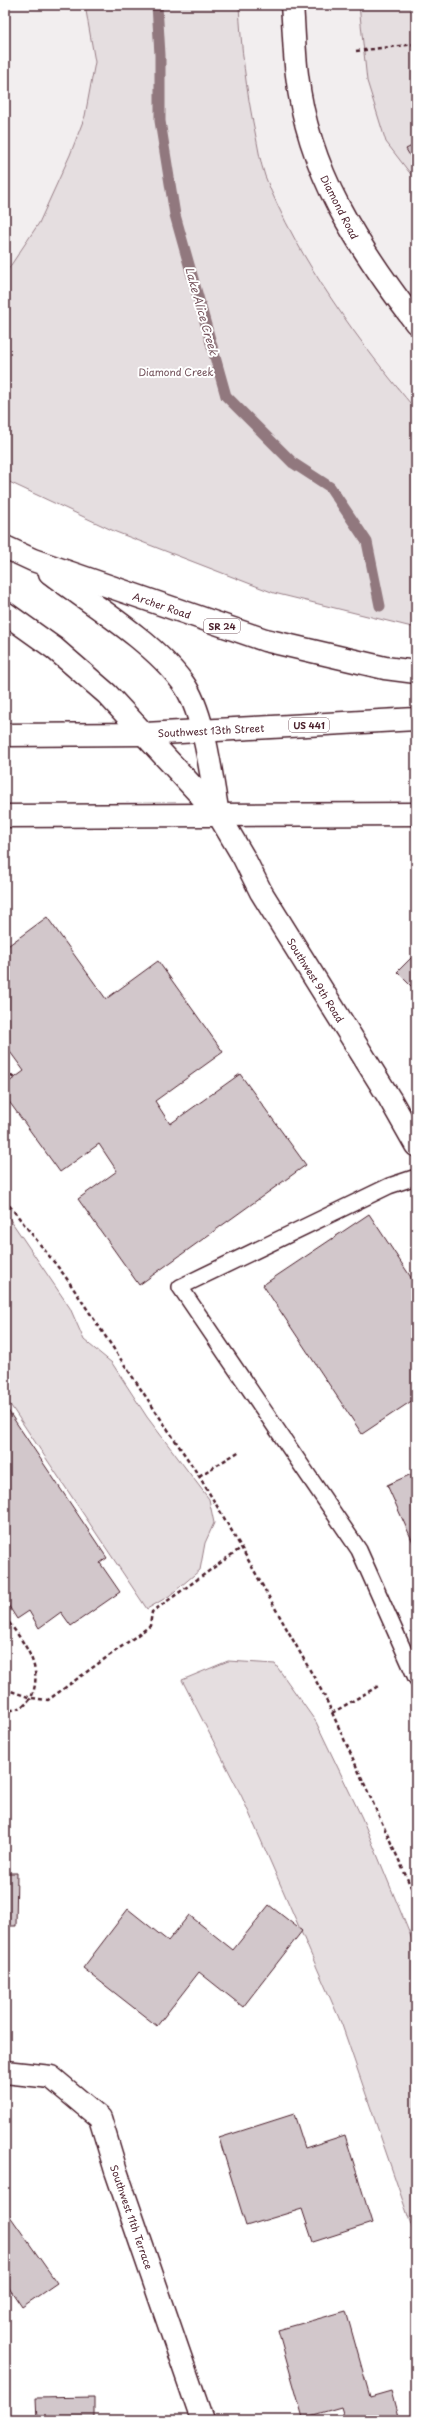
<svg xmlns="http://www.w3.org/2000/svg" width="421" height="2425" font-family="'Playpen Sans',sans-serif">
<style>
.built{fill:#f2eeef}
.green{fill:#e5dee0;stroke:#987e86}
.lines{fill:none;stroke-linecap:round;stroke-linejoin:round}
.stream{stroke:#91787e;stroke-width:11}
.building{fill:#d2c7cb;stroke:#4a1f2b}
.lane-casing{stroke:#4a1f2b;stroke-width:18}
.street-casing{stroke:#4a1f2b;stroke-width:25}
.secondary-casing{stroke:#4a1f2b;stroke-width:25}
.primary-casing{stroke:#4a1f2b;stroke-width:25}
.path{stroke:#4a1f2b;stroke-width:2.5;stroke-dasharray:4 3;stroke-linecap:butt}
.lane{stroke:#fff;stroke-width:15}
.street{stroke:#fff;stroke-width:22}
.secondary{stroke:#fff;stroke-width:22}
.primary{stroke:#fff;stroke-width:22}
.labels{text-anchor:middle;dominant-baseline:central;stroke-width:4;stroke-linejoin:round;paint-order:stroke}
.shield{fill:#fff;stroke:#80626b;stroke-width:1}
.shield-label{font-size:9px;font-weight:bold;fill:#4a1f2b}
.street-label{font-size:10px;fill:#4a1f2b;stroke:#fff}
.park-label{font-size:10px;fill:#714f58;stroke:#fff}
.water-label{font-size:11px;font-style:italic;fill:#74535c;stroke:#fff}
</style>
<rect width="100%" height="100%" fill="#fff"/>
<filter id="ink" filterUnits="userSpaceOnUse"><feTurbulence type="fractalNoise" baseFrequency=".025" numOctaves="2"/><feDisplacementMap in="SourceGraphic" scale="8" xChannelSelector="R" yChannelSelector="G"/><feConvolveMatrix kernelMatrix="1 2 1 2 8 2 1 2 1" color-interpolation-filters="sRGB"/></filter>
<g filter="url(#ink)">
<polygon class="built" points="5,5 416,5 416,628 274,593 116,532 5,480"/>
<g class="green">
<path d="M85,5H239C241,47 246,90 255,132C258,146 260,162 265,176C297,258 360,344 416,410V628L274,593L116,532L5,480V274L39,223L70,155L85,116L95,62Z"/>
<polygon points="359,5 416,5 416,181 386,142 367,81"/>
<polygon points="5,1212 70,1308 84,1340 112,1363 147,1417 209,1499 214,1523 205,1543 200,1570 169,1596 147,1609 5,1397"/>
<polygon points="228,1661 275,1664 316,1722 362,1818 416,1949 416,2239 342,2025 242,1797 182,1680"/>
</g>
<g class="lines">
<polyline class="stream" points="157,5 160,55 160,121 175,215 226,396 293,463 330,487 367,542 380,606"/>
</g>
<g class="building">
<polygon points="416,144 416,166 406,149"/>
<polygon points="47,917 106,999 158,961 223,1052 155,1101 170,1124 240,1074 306,1165 139,1285 78,1199 117,1171 99,1144 60,1172 5,1096 5,1085 24,1071 5,1045 5,948"/>
<polygon points="416,953 416,991 397,972"/>
<polygon points="369,1214 416,1285 416,1398 362,1434 263,1285"/>
<polygon points="5,1406 107,1558 100,1563 120,1592 71,1626 61,1612 39,1628 29,1611 17,1619 5,1600"/>
<polygon points="416,1472 416,1549 387,1485"/>
<polygon points="5,1873 17,1873 16,1926 5,1926"/>
<polygon points="269,1905 302,1931 243,2007 199,1972 157,2026 83,1968 128,1909 168,1941 189,1915 233,1950"/>
<polygon points="294,2114 305,2148 345,2135 372,2223 313,2242 302,2209 246,2226 219,2138"/>
<polygon points="5,2209 57,2283 22,2307 5,2282"/>
<polygon points="346,2311 370,2397 391,2391 399,2420 345,2420 341,2407 303,2418 278,2330"/>
<polygon points="94,2397 94,2420 37,2420 36,2398"/>
</g>
<g class="lines">
<defs>
<polyline id="lane" points="416,1177 389,1186 180,1287 359,1550 416,1678"/>
<g id="street">
<path d="M292,5C294,28 294,52 297,75C308,172 358,247 416,323"/>
<polyline points="5,2072 51,2077 100,2118 116,2171 202,2420"/>
</g>
<polyline id="secondary" points="218,814 244,858 261,892 390,1099 416,1145"/>
<g id="primary">
<polyline points="5,547 33,560 265,640 385,668 416,672"/>
<path d="M50,573C90,603 154,642 183,683C205,713 211,777 218,814"/>
<polyline points="5,613 54,648 107,694 218,814"/>
<polyline points="5,735 145,734 416,719"/>
<polyline points="5,816 416,814"/>
</g>
</defs>
<use href="#lane" class="lane-casing"/>
<use href="#street" class="street-casing"/>
<use href="#secondary" class="secondary-casing"/>
<use href="#primary" class="primary-casing"/>
<g class="path">
<polyline points="356,51 416,44"/>
<polyline points="5,1071 14,1078"/>
<polyline points="5,1200 65,1276 199,1476 233,1533 325,1697 416,1898"/>
<polyline points="199,1476 240,1451"/>
<path d="M5,1617C23,1642 45,1666 31,1698L48,1700L150,1626L152,1612L241,1548"/>
<path d="M5,1689L31,1698C24,1708 17,1710 5,1711"/>
<polyline points="332,1713 380,1685"/>
</g>
<use href="#lane" class="lane"/>
<use href="#street" class="street"/>
<use href="#secondary" class="secondary"/>
<use href="#primary" class="primary"/>
</g>
</g>
<g class="labels">
<g class="shield">
<rect x="204" y="619" width="36" height="14" rx="3"/>
<rect x="289" y="718" width="40" height="14" rx="3"/>
</g>
<g class="shield-label">
<text x="222" y="626">SR 24</text>
<text x="309" y="725">US 441</text>
</g>
<g class="street-label">
<text transform="translate(340 207) rotate(63)">Diamond Road</text>
<text transform="translate(162 605) rotate(19)">Archer Road</text>
<text transform="translate(211 730) rotate(-3)">Southwest 13th Street</text>
<text transform="translate(316 980) rotate(58)">Southwest 9th Road</text>
<text transform="translate(132 2217) rotate(71)">Southwest 11th Terrace</text>
</g>
<g class="park-label">
<text x="176" y="371">Diamond Creek</text>
</g>
<g class="water-label">
<text transform="translate(202 311) rotate(74)">Lake Alice Creek</text>
</g>
</g>
<rect width="421" height="2425" fill="none" stroke="#fff" stroke-width="20"/>
<rect x="10" y="10" width="401" height="2405" fill="none" stroke="#4a1f2b" stroke-width="1.5" filter="url(#ink)"/>
</svg>
